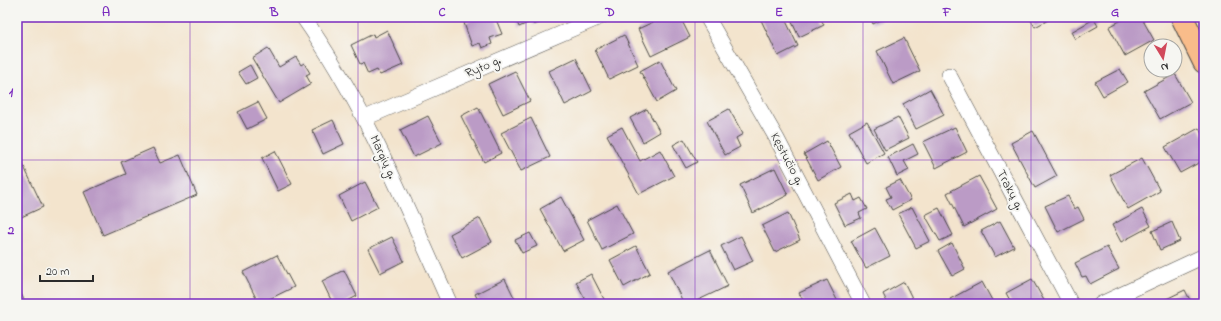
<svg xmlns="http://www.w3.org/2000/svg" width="1221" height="321" font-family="'Indie Flower',sans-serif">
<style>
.building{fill:#bb9bc6}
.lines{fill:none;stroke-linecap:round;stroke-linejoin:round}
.minor-casing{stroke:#494743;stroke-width:16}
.trunk-casing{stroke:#494743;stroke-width:24}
.minor{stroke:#fff;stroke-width:15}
.trunk{stroke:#f9bc8a;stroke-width:22}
.grid{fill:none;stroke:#7b2cbf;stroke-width:1;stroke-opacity:0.55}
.labels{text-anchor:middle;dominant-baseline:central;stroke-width:4;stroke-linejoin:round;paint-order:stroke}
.street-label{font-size:13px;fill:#2b2b2b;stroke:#f6f6f2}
.neatline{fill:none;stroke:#7b2cbf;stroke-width:1.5}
.grid-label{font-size:13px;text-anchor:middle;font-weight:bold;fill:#7b2cbf}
</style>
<rect width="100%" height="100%" fill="#f6f6f2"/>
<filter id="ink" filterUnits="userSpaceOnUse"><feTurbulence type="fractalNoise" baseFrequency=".025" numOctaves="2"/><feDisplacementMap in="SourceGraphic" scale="8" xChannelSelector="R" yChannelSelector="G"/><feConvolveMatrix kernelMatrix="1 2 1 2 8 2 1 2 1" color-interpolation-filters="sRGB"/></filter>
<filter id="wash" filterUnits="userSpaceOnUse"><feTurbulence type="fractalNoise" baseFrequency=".012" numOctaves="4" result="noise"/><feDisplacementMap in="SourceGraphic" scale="16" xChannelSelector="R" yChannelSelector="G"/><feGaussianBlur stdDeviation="0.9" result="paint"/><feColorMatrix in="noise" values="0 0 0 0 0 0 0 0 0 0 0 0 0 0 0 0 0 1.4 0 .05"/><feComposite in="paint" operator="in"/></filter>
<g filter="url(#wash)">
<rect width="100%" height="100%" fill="#f3e4cd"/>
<g id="blocks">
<g class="building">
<polygon points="480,17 495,17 502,34 490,38 492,44 482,48 480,43 472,46 464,23"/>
<polygon points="515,17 544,17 545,20 534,25 532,21 519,27"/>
<polygon points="664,17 680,17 690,37 651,56 638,29"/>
<polygon points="767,17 784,17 798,46 778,56 761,20"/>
<polygon points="798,17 820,17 824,25 799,37 791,20"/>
<polygon points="870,17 882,17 883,19 873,24"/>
<polygon points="1029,17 1054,17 1035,27"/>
<polygon points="1127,17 1141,17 1154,40 1125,56 1109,27"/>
<polygon points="1094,19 1098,26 1075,39 1071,32"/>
<polygon points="387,30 403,65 380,75 377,70 368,74 363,63 360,64 351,45 373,34 374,37"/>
<polygon points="624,35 638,65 609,79 595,50"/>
<polygon points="904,38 920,71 893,84 877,51"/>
<polygon points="268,48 279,67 296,57 301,65 304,63 310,73 306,75 311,84 279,103 252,58"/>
<polygon points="576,58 592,91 565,105 549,71"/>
<polygon points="660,60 676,91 657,102 640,71"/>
<polygon points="250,65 257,78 246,84 238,72"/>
<polygon points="1120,69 1128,82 1103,96 1095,82"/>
<polygon points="515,71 530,101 503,114 488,84"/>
<polygon points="1175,74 1191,102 1160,119 1144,91"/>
<polygon points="930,89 944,115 916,129 903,104"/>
<polygon points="258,102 267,119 247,129 238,112"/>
<polygon points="478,107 501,153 484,162 461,116"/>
<polygon points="647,109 660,132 643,142 630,118"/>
<polygon points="729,109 743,134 736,138 740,147 725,155 707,121"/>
<polygon points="428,116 442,143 414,157 400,130"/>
<polygon points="898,117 909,138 885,150 874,129"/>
<polygon points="531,118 550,157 521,171 501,133"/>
<polygon points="333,120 344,144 323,154 312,130"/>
<polygon points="867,122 884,153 866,163 849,132"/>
<polygon points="622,127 640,161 660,150 674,176 639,194 607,135"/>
<polygon points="955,127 967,152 936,168 923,142"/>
<polygon points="1199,128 1204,138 1204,160 1180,173 1165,147"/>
<polygon points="1033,131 1057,176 1035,188 1011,143"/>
<polygon points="684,139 697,162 686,168 673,145"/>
<polygon points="827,141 841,167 818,180 804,154"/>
<polygon points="913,144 918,154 904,161 909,170 897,176 888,157"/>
<polygon points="153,148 160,163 180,155 197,195 103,235 84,192 126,174 121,162"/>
<polygon points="275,151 292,184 278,191 262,158"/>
<polygon points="17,152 43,207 17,219"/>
<polygon points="1142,158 1160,191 1128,209 1110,175"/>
<polygon points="775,168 788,195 753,213 740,185"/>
<polygon points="979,176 997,209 964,227 947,193"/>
<polygon points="900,180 911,200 892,210 886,199 891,197 886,187"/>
<polygon points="365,182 378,207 351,221 339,196"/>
<polygon points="852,194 855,201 861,198 867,209 859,213 861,218 845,225 834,203"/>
<polygon points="1068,196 1074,209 1078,207 1084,219 1058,232 1045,206"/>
<polygon points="561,197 584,240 563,251 540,209"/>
<polygon points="617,204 633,234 602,250 587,220"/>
<polygon points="912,207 930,241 916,248 898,214"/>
<polygon points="939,208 953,235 940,241 925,215"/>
<polygon points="1142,209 1151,226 1121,242 1112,225"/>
<polygon points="788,213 800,240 775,252 762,226"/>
<polygon points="480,218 492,242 462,258 450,234"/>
<polygon points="1000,221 1014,247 995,257 981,231"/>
<polygon points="1172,222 1180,241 1160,250 1152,231"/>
<polygon points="875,228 890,256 866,268 851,241"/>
<polygon points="530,233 537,246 522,253 515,240"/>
<polygon points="741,236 753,261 733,270 721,246"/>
<polygon points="392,237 404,261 380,273 368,249"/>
<polygon points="952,243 965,269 952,276 938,251"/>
<polygon points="636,246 650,273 624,287 610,260"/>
<polygon points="1107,247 1119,269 1090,284 1086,276 1082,277 1075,263"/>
<polygon points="710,250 728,286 690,304 684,304 668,271"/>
<polygon points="277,255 294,287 259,304 243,272"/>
<polygon points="344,270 357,296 342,304 333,304 322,281"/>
<polygon points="591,274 606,303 603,304 588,304 576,282"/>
<polygon points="505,279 516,301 511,304 480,304 475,294"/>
<polygon points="1032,279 1046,304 1012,304 1006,293"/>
<polygon points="827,280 839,304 805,304 799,293"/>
<polygon points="904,282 915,304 888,304 883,294"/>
<polygon points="982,282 994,304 952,304 950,299"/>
<polygon points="17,285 26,304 17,304"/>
<polygon points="1185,290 1192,304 1161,304 1160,302"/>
</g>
</g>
</g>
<g filter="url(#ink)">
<use href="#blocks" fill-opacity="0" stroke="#494743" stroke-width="1"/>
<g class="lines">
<defs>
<g id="minor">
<path d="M303,17C365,105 406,206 450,304"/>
<polyline points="707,17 777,139 863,304"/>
<polyline points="949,75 1071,304"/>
<polyline points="365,118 600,17"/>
<polyline points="1101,304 1204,256"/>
</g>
<polyline id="trunk" points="1182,17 1204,62"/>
</defs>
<use href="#minor" class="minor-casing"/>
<use href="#trunk" class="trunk-casing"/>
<use href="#minor" class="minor"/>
<use href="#trunk" class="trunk"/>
</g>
</g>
<path class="grid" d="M190,17V304M358,17V304M526,17V304M695,17V304M863,17V304M1031,17V304M17,160H1204"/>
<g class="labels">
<g class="street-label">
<text transform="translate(483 67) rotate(-23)">Ryto g.</text>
<text transform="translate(383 157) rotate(65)">Margių g.</text>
<text transform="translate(787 159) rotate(62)">Kęstučio g.</text>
<text transform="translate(1010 190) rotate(62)">Trakų g.</text>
</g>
</g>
<rect width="1221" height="321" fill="none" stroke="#f6f6f2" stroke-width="44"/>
<g transform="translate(1163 58) rotate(170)"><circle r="19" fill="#f6f6f2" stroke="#a5a5a2"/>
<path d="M0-3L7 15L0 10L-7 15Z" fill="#d1495b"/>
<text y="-6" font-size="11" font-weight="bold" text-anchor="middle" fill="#2b2b2b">N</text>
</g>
<path d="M40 275v6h53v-6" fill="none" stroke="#2b2b2b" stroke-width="2"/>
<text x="46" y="275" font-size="12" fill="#2b2b2b" stroke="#f6f6f2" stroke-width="3" paint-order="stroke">20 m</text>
<rect x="22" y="22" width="1177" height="277" class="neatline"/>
<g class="grid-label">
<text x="106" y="16">A</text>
<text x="274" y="16">B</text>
<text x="442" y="16">C</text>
<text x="610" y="16">D</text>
<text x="779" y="16">E</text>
<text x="947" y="16">F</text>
<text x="1115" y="16">G</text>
<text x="11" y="96">1</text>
<text x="11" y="234">2</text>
</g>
</svg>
